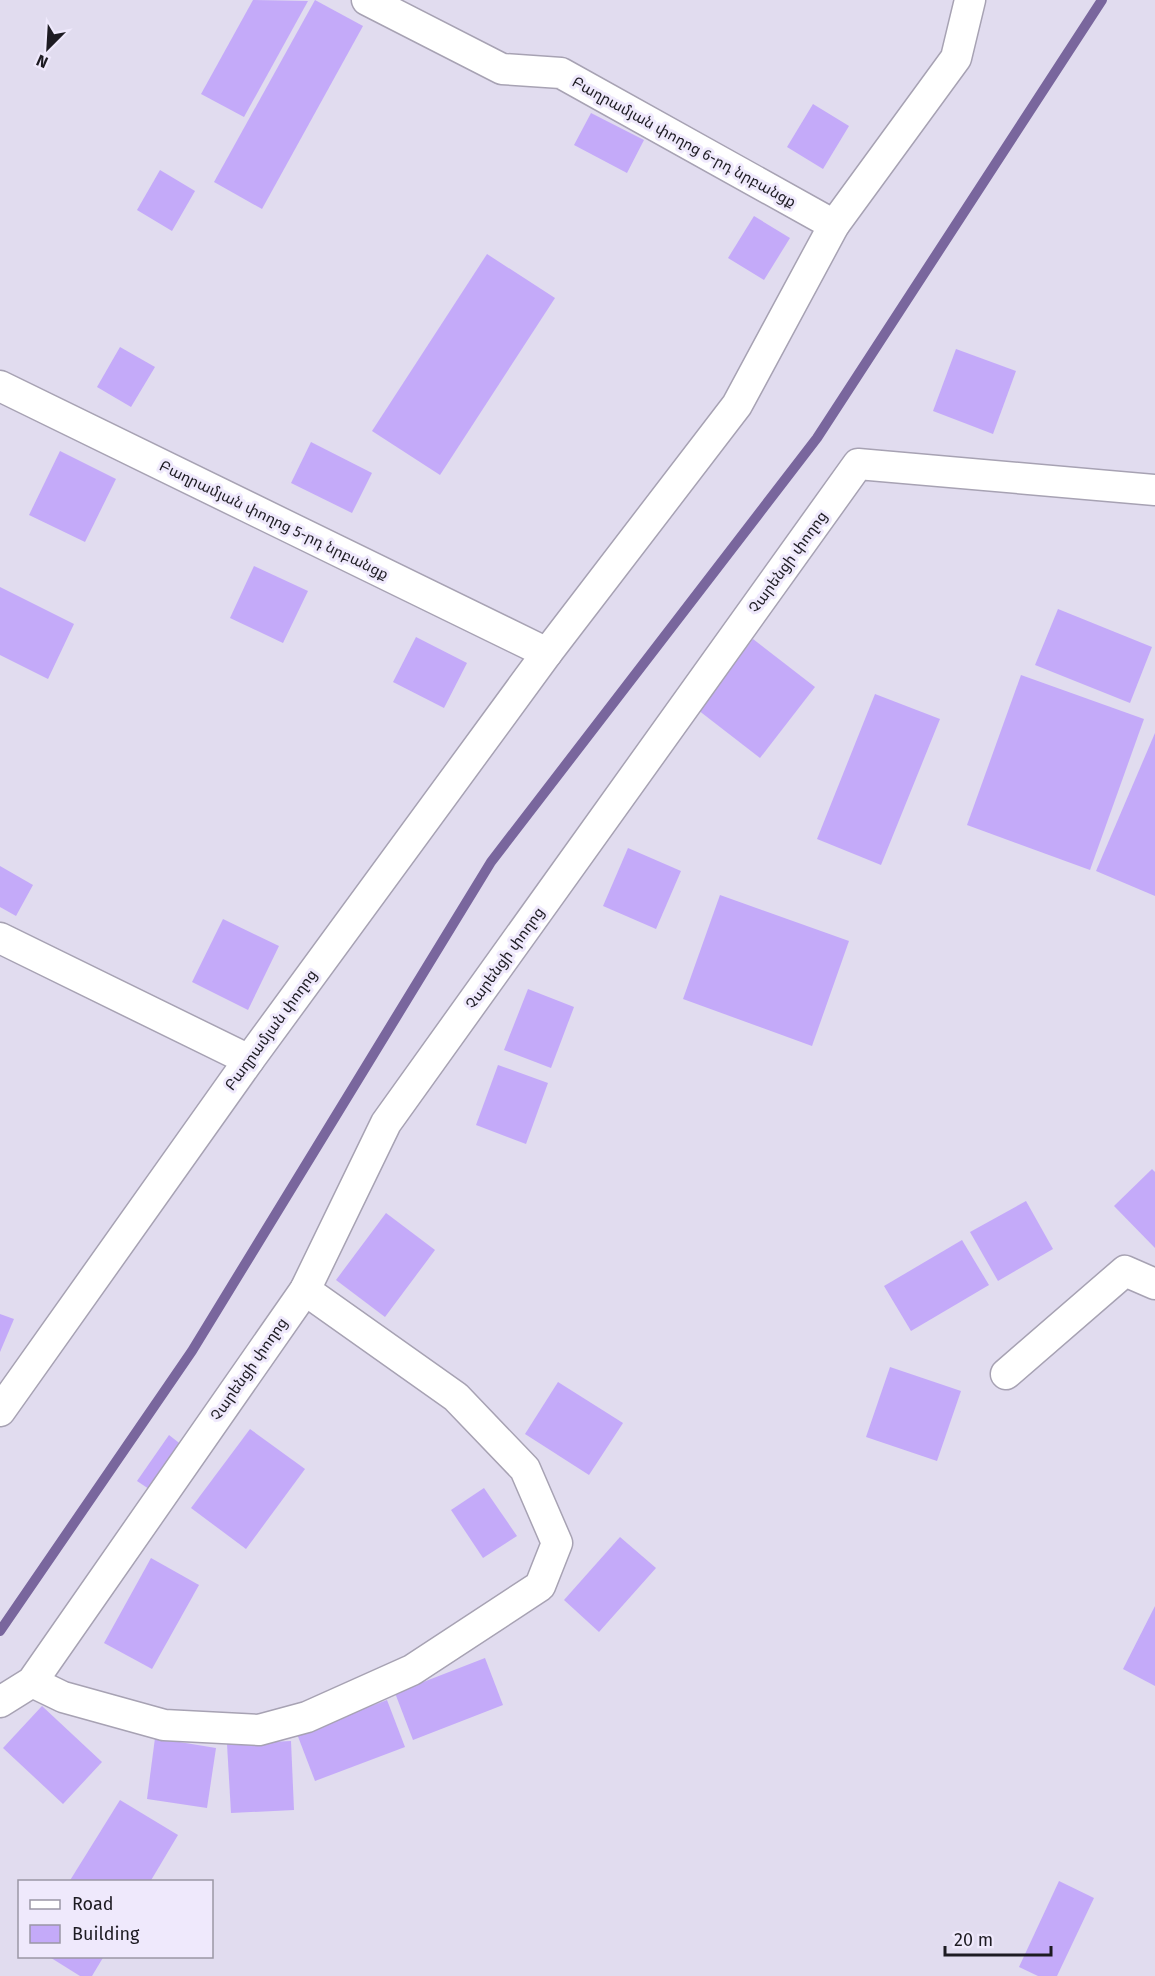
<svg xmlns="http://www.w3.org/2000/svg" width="1155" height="1976" font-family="'Fira Sans','Noto Sans Armenian',sans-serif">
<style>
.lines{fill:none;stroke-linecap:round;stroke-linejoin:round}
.stream{stroke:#79669d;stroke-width:10}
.building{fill:#c4aaf9}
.minor-casing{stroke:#a7a2b3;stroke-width:33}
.minor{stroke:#fff;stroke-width:30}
.labels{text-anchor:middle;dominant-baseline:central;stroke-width:6;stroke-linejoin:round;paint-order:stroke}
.street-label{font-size:15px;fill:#1d1b22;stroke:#efe9fc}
</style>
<rect width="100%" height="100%" fill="#e1dcef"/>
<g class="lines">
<polyline class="stream" points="0,1631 192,1351 491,862 817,438 1102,0"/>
</g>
<g class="building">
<polygon points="253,0 308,1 244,117 201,94"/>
<polygon points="315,0 363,26 262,209 214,182"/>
<polygon points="813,104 849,126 823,169 787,147"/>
<polygon points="591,113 644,140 627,173 574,145"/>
<polygon points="160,170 195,191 172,231 137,210"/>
<polygon points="754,216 790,238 764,280 728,258"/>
<polygon points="487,254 555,298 440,475 372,431"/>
<polygon points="120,347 155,367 131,407 97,387"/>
<polygon points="956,349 1016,371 993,434 933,411"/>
<polygon points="311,442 372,473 352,513 291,483"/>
<polygon points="60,451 116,479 85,542 29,515"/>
<polygon points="254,566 308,591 283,643 230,618"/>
<polygon points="0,587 74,624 48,679 0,655"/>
<polygon points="1058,609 1152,647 1130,703 1035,665"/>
<polygon points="416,637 467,663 444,708 393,682"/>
<polygon points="753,639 815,687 760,758 698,710"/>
<polygon points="1021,675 1144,719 1090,870 967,825"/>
<polygon points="875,694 940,719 881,865 817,839"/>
<polygon points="1155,733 1155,896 1096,871"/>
<polygon points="628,848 681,871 656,929 603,906"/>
<polygon points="0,866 33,885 16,916 0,907"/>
<polygon points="720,895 849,941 812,1046 683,999"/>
<polygon points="223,919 279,946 248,1010 192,982"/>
<polygon points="528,989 574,1007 551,1068 504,1050"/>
<polygon points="498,1065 548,1083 526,1144 476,1125"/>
<polygon points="1152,1169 1155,1172 1155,1248 1114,1206"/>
<polygon points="1026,1201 1053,1249 998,1281 970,1232"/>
<polygon points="386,1213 435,1250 385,1317 336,1280"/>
<polygon points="962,1240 989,1285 911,1331 884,1286"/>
<polygon points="0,1314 14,1319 0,1352"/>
<polygon points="890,1367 961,1391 937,1461 866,1437"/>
<polygon points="558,1382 623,1423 589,1475 525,1434"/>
<polygon points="250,1429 305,1469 246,1549 191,1508"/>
<polygon points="169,1435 183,1446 152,1491 137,1481"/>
<polygon points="484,1488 517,1536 483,1558 451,1510"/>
<polygon points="620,1537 656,1568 599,1632 564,1600"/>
<polygon points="151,1558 199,1585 152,1669 104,1643"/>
<polygon points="1155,1606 1155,1686 1123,1669"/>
<polygon points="485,1658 503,1705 413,1740 395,1693"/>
<polygon points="387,1700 405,1747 315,1781 297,1734"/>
<polygon points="42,1706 102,1762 63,1804 3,1748"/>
<polygon points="155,1738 216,1748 207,1808 147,1799"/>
<polygon points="291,1741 294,1810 231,1813 227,1744"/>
<polygon points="120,1800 178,1835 150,1882 69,1882"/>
<polygon points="1059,1881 1094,1898 1057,1976 1038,1976 1019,1967"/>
<polygon points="48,1956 104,1956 92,1976 80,1976"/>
</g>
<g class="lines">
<defs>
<g id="minor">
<polyline points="367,0 502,69 561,73 834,225"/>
<polyline points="0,386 547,653"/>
<polyline points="0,938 249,1060"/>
<polyline points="1006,1374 1125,1271 1155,1284"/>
<polyline points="0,1411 249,1060 547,653 737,405 834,225 956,58 970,0"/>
<polyline points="32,1682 63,1697 164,1725 259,1730 307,1717 412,1670 540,1586 557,1543 525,1469 456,1397 305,1290"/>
<polyline points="0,1702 32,1682 305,1290 386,1123 858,464 1155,490"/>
</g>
</defs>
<use href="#minor" class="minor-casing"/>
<use href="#minor" class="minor"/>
</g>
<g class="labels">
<g class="street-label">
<text transform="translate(684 142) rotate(29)">Բաղրամյան փողոց 6-րդ նրբանցք</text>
<text transform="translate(274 520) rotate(26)">Բաղրամյան փողոց 5-րդ նրբանցք</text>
<text transform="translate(788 562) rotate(-54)">Չարենցի փողոց</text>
<text transform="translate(505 958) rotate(-54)">Չարենցի փողոց</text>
<text transform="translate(271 1030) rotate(-54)">Բաղրամյան փողոց</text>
<text transform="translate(249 1369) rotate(-55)">Չարենցի փողոց</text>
</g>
</g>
<rect x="18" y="1880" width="195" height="78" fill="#efe9fc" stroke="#9b97a5" stroke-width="1.5"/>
<rect x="30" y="1900" width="30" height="9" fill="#ffffff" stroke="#9b97a5" stroke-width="1.5"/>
<text x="72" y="1910" font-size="18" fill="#1d1b22">Road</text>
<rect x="30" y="1925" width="30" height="18" fill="#c4aaf9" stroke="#9b97a5" stroke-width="1.5"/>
<text x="72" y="1940" font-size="18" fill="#1d1b22">Building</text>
<g transform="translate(48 48) rotate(204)" stroke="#efe9fc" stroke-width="4.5" paint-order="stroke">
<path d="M0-4.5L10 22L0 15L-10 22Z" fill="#1d1b22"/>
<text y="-9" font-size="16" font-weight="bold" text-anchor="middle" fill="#1d1b22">N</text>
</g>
<path d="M945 1946v9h106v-9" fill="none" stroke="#1d1b22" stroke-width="3"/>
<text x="954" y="1946" font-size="18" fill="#1d1b22" stroke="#efe9fc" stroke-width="4.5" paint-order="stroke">20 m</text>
</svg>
